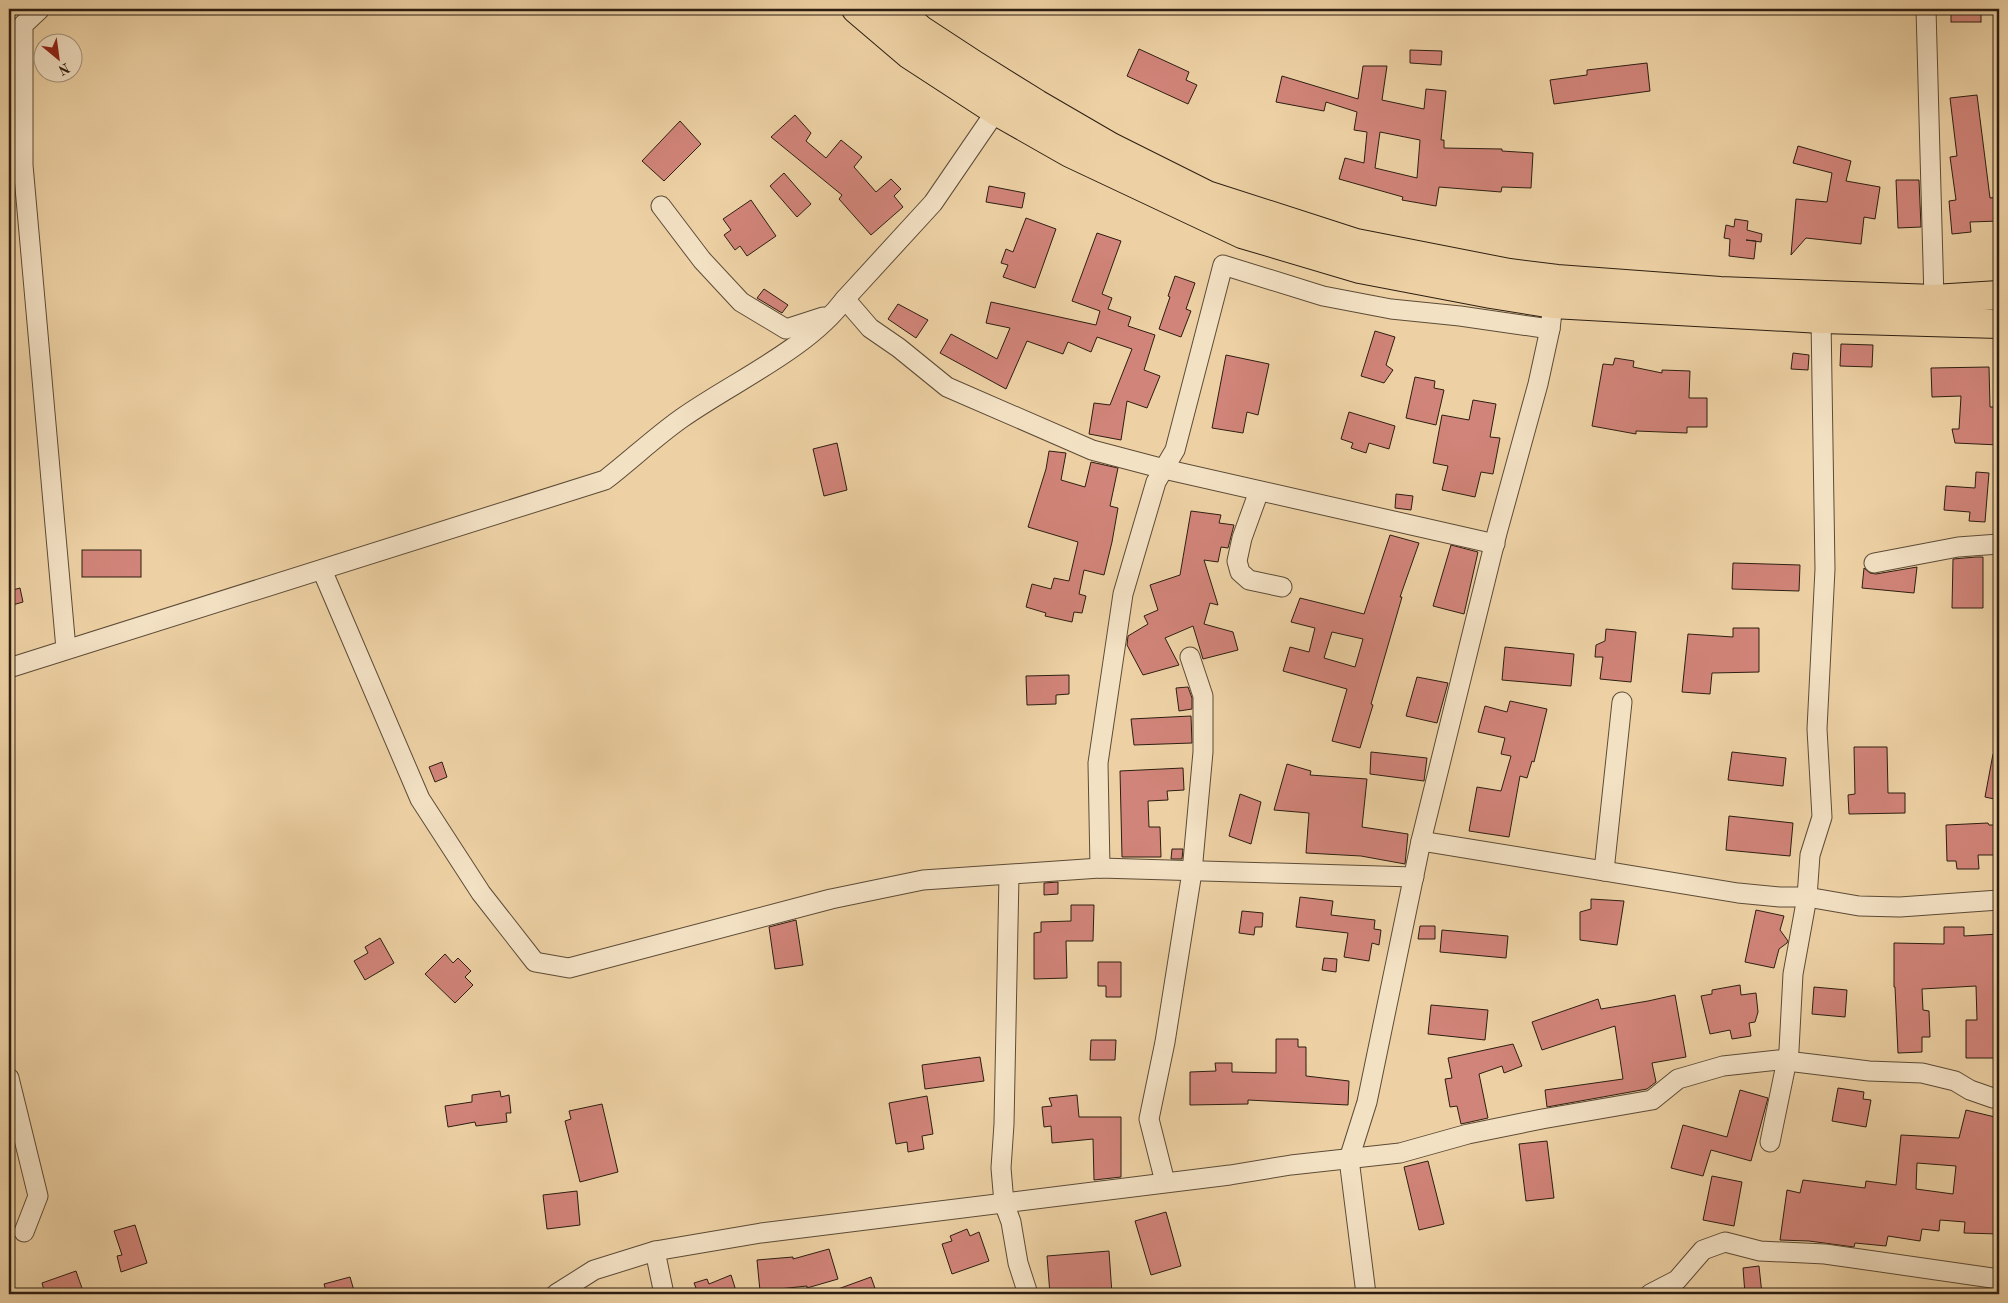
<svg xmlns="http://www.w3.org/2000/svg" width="2008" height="1303" font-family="'Old Standard TT',serif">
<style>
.building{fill:#d18479;stroke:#2d1e11;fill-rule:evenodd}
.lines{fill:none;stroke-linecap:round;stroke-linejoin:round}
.minor-casing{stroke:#5d4b36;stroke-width:21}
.primary-casing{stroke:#2d1e11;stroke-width:30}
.minor{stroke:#f3e1c4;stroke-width:19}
.primary{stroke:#edd1a4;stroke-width:28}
</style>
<rect width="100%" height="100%" fill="#edd1a4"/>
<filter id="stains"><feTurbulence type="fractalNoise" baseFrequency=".004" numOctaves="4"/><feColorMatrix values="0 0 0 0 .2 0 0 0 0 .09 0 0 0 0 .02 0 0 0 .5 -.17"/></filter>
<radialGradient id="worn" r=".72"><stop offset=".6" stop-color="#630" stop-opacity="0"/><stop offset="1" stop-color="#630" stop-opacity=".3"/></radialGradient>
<g class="building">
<rect x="1951" y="9" width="30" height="13"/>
<polygon points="1139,49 1189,72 1186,80 1197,85 1188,104 1127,76"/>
<polygon points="1410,50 1442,51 1441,65 1410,63"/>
<polygon points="1647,63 1650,91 1554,104 1550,80 1587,75 1587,70"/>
<path d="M1363,66H1387L1382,100L1424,109L1426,89L1446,91L1441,140H1444V148L1502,149V151L1533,153L1531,188L1502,187L1501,192L1439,187L1436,206L1402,200L1403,197L1339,179L1345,158L1364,163L1367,132L1354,130L1357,112L1326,102L1324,111L1276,102L1282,76L1358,99ZM1380,132L1420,140L1417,178L1375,168Z"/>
<polygon points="1977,95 1990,198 1999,197 1999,221 1970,222 1971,232 1952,234 1949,201 1956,200 1950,157 1957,156 1950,98"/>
<polygon points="795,115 811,133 806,141 826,158 841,140 862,157 854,167 876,192 891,179 901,189 894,196 903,207 871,235 839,199 842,195 771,137"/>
<polygon points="680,121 701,144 664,181 642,161"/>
<polygon points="1798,146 1851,161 1846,181 1880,187 1875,219 1864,217 1861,244 1806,238 1791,255 1796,199 1827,202 1832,173 1793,163"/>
<polygon points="784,173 811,204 797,217 770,186"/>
<polygon points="1896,180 1919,180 1921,227 1898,228"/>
<polygon points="989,186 1025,193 1022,208 986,202"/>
<polygon points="751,200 776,236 747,256 740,246 735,250 724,235 731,230 723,219"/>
<polygon points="1026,218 1056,229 1035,288 1003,277 1008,265 1001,263 1006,249 1013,252"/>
<polygon points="1735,219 1748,221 1747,230 1762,234 1761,242 1746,240 1756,241 1754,259 1729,256 1730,239 1724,238 1726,225 1734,227"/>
<polygon points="1097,233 1121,241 1102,294 1112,298 1108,309 1131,317 1128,326 1155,335 1144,370 1160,376 1147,408 1127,401 1121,440 1089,434 1094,403 1110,405 1132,349 1097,337 1091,352 1068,342 1063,354 1027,341 1006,389 940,353 951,334 997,359 1010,328 986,323 991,302 1096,325 1100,311 1072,301"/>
<polygon points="1175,276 1195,283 1186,309 1191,311 1181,337 1159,329 1170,297 1168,296"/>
<polygon points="764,289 788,305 782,313 757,298"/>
<polygon points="898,304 928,320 916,338 888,319"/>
<polygon points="1375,331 1395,337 1386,365 1393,370 1384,383 1361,376"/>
<polygon points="1841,344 1873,345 1872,367 1840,366"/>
<polygon points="1793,353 1809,355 1808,370 1791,369"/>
<polygon points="1226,355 1269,364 1258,415 1247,412 1243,433 1212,428"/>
<polygon points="1615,358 1634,361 1633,367 1662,373 1662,370 1690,371 1689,398 1707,398 1707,427 1687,427 1687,433 1636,431 1636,434 1592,426 1603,364 1613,365"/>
<polygon points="1989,367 1990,407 1999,407 1999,445 1955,443 1952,429 1959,429 1961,396 1932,397 1931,368"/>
<polygon points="1415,377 1435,381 1434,388 1444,390 1436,425 1406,418"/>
<polygon points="1473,400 1496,404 1490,437 1500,438 1493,474 1481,472 1475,497 1442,490 1448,466 1433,463 1442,415 1469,420"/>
<polygon points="1349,412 1395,426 1389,449 1369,443 1366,453 1351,448 1353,443 1341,439"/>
<polygon points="837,443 847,490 824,496 813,449"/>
<polygon points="1049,451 1066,453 1061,480 1085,487 1091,462 1118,468 1110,506 1118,508 1112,542 1104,575 1084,570 1079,594 1086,596 1082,613 1074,612 1072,622 1045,616 1046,613 1026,607 1032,584 1051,589 1054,578 1069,581 1078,542 1028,527 1046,469"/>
<polygon points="1976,472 1989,473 1985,522 1969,521 1970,512 1944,510 1946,486 1975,488"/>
<polygon points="1396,494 1413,496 1411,510 1395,508"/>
<polygon points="1191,511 1221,515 1219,523 1234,525 1228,548 1221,547 1218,562 1204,560 1218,605 1210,603 1204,624 1233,632 1238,650 1203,659 1193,626 1165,638 1179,665 1143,675 1127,645 1128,636 1148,624 1144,616 1158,610 1150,585 1180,575"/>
<path d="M1390,535L1419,543L1400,597H1402L1371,704L1373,705L1360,748L1332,741L1347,689L1283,671L1290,647L1309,652L1315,628L1291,622L1300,598L1364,614ZM1332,632L1363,639L1355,667L1324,658Z"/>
<polygon points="1451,545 1478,552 1464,614 1433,606"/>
<rect x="82" y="550" width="59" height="27"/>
<polygon points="1976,557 1983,557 1983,608 1952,608 1953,559"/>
<polygon points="1733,563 1800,565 1799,591 1732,589"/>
<polygon points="1917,567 1914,593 1862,588 1864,568 1870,573 1876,574"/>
<polygon points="20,588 23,602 9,606 9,591"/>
<polygon points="1733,628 1759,628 1759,672 1712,673 1710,694 1682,692 1688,634 1733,637"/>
<polygon points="1606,629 1636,632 1631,682 1600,679 1603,657 1595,657 1596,645 1605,641"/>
<polygon points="1505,647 1574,654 1571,686 1502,680"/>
<polygon points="1069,675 1069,694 1056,695 1056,704 1027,705 1026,676"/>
<polygon points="1417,677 1448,683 1437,723 1406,716"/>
<polygon points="1188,687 1192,698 1192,709 1179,711 1176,688"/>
<polygon points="1510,701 1547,709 1534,762 1532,761 1527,778 1520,776 1509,837 1469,831 1477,787 1501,791 1511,756 1501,754 1505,738 1478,732 1485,706 1507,712"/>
<polygon points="1191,716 1192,743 1134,745 1131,719"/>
<polygon points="1854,747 1887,747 1888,793 1905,793 1905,813 1849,814 1848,795 1855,794"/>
<polygon points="1371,752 1427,758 1424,781 1370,774"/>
<polygon points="1732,752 1786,758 1783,786 1728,780"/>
<polygon points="1993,754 1999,754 1999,800 1985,797"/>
<polygon points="442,762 447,777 435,782 429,767"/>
<polygon points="1287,764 1311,771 1310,775 1367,779 1362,827 1408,834 1405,864 1361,856 1306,853 1309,813 1274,810"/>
<polygon points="1183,768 1184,790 1167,791 1168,800 1148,801 1149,827 1160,827 1161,857 1122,857 1120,771"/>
<polygon points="1240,794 1261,802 1251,844 1229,836"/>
<polygon points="1729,816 1793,823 1790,856 1726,850"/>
<polygon points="1988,823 1989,825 1999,825 1999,855 1978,855 1979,869 1957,869 1956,861 1947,861 1946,825"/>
<polygon points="1172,849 1183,849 1182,859 1171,859"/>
<polygon points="1058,882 1058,894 1044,895 1044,883"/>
<polygon points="1300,897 1333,901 1331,915 1375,920 1374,929 1381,930 1379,945 1372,943 1369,961 1344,957 1348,933 1296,927"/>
<polygon points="1591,899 1624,901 1617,945 1580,940 1580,912 1591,909"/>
<polygon points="1071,905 1094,905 1093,941 1066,941 1067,978 1034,979 1034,933 1041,932 1041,922 1071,921"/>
<polygon points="1756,910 1784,916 1780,930 1788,941 1787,943 1779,949 1774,968 1745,962"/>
<polygon points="1242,911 1263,913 1262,927 1255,927 1254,935 1239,933"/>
<polygon points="796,920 803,965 775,969 769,927"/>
<polygon points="1420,926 1435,926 1435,939 1418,939"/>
<polygon points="1944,927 1964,927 1964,936 1999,934 1999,1058 1966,1058 1966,1020 1977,1020 1976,986 1922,989 1923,1010 1929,1011 1930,1037 1922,1037 1922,1052 1898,1053 1895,987 1894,987 1894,943 1944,944"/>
<polygon points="1442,930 1508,936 1506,958 1440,952"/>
<polygon points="380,938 394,963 365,980 354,961 368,953 365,947"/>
<polygon points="445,954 453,963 458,958 471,971 465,977 473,985 455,1003 425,974"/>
<polygon points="1324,958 1337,959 1336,972 1322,970"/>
<polygon points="1098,962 1121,962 1121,997 1106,997 1106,986 1098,986"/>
<polygon points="1740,985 1741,995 1756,993 1758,1012 1755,1022 1749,1023 1751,1036 1732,1039 1730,1030 1710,1034 1701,996 1712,994 1712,990"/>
<polygon points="1814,987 1847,990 1845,1017 1812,1014"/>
<polygon points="1675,995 1686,1057 1652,1063 1656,1082 1647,1089 1547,1107 1545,1090 1623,1079 1615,1026 1542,1050 1532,1022 1598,999 1601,1009 1648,1001"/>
<polygon points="1431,1005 1488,1010 1485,1040 1428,1034"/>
<polygon points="1276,1039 1298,1039 1298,1047 1306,1047 1306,1076 1349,1081 1348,1105 1248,1100 1248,1104 1190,1105 1190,1072 1216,1071 1215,1063 1232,1063 1232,1072 1276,1073"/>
<polygon points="1091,1040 1116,1040 1115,1060 1090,1060"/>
<polygon points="1513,1044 1522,1066 1504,1073 1502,1066 1479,1074 1488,1118 1461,1124 1457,1106 1450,1107 1445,1079 1452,1078 1448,1058"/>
<polygon points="980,1057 984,1081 925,1089 922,1065"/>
<polygon points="1838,1088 1864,1092 1863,1099 1871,1100 1866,1127 1832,1121"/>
<polygon points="1740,1090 1768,1098 1751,1161 1711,1150 1703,1176 1671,1168 1683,1125 1727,1137"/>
<polygon points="500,1091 501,1097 509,1095 511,1113 506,1113 507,1122 476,1126 475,1122 448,1127 445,1106 472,1102 472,1095"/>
<polygon points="1077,1095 1079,1117 1121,1117 1121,1177 1094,1180 1093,1139 1052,1143 1051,1126 1044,1127 1042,1107 1052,1106 1049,1098"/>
<polygon points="927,1096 933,1134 922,1136 924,1149 908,1152 907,1142 896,1144 889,1103"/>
<polygon points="602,1104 618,1172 580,1182 565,1121 571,1119 569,1111"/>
<path d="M1966,1110L1999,1118V1234L1964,1233L1965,1222L1940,1220L1939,1231L1922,1229L1920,1241L1888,1236L1886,1246L1855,1243L1854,1247L1809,1241L1780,1240L1787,1190L1800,1193L1803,1180L1865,1188L1866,1181L1896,1185L1901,1135L1959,1138ZM1917,1163L1956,1166L1953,1194L1916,1189Z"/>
<polygon points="1547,1141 1554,1198 1526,1201 1519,1144"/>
<polygon points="1428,1161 1444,1224 1419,1230 1404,1167"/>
<polygon points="1712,1176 1742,1182 1734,1226 1703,1220"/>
<polygon points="577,1191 580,1225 547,1229 543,1195"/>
<polygon points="1166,1212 1181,1266 1151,1275 1135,1221"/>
<polygon points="135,1225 147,1263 121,1272 117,1256 122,1255 114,1231"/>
<polygon points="967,1229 970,1236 979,1232 989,1261 952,1274 942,1244 952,1241 950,1236"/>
<polygon points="829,1249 838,1279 807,1288 807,1286 760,1291 757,1260 793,1257 793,1259"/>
<polygon points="1109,1251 1112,1294 1050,1294 1047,1256"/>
<polygon points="1759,1266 1762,1294 1745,1294 1743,1268"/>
<polygon points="76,1271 84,1294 45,1294 42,1283"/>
<polygon points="731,1275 737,1294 684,1294 696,1288 694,1283 707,1279 709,1284"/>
<polygon points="350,1277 355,1294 327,1294 324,1284"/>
<polygon points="871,1277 877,1294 827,1294 827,1293"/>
</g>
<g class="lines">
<defs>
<g id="minor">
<polyline points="40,9 23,25 23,165 66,649"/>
<polyline points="1926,9 1934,299"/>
<polyline points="661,206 702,260 741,302 786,329 823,317"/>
<polyline points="845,299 870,328 899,348 947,387 1092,450 1164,469 1495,544"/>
<polyline points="1259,491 1242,538 1237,561 1240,572 1249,580 1282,587"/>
<polyline points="1874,563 1958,547 1999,544"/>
<polyline points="322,570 420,799 481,893 535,962 569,968 831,899 923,880 1100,868 1414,877"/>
<path d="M9,668L605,480C631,460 655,437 682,418C733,382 808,349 845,299L933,203L996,111"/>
<polyline points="1421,841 1738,893 1780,897 1807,897 1859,906 1900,907 1999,900"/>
<polyline points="1100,868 1098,763 1123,594 1156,482 1175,450 1223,265 1323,296 1391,309 1460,316 1550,329"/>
<polyline points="1604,871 1622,702"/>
<polyline points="1009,875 1004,1124 1001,1168 1004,1203 1011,1222 1018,1263 1028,1294"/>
<polyline points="9,1078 38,1196 24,1232"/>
<polyline points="1770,1142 1789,1050 1793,974 1807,897 1810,855 1822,817 1817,729 1825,569 1821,319"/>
<polyline points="1165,1182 1149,1119 1165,1042 1192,872 1203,752 1203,696 1190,657"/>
<polyline points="556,1294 594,1270 655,1251"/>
<polyline points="664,1294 655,1251 761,1233 1230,1175 1291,1165 1400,1153 1468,1134 1542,1119 1652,1100 1678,1079 1723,1066 1778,1060 1869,1071 1922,1073 1955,1081 1970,1090 1993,1098 1999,1098"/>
<polyline points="1366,1294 1349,1159 1367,1102 1421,841 1497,533 1538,384 1550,329 1553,304"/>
<polyline points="1650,1294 1677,1280 1703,1250 1725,1242 1760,1251 1825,1254 1999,1279"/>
</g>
<g id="primary">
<polyline points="856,9 910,55 996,111 1070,153 1242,234 1360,269 1491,294 1553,304 1821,319 1999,324"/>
<polyline points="896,9 921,30 976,66 1037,104 1111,147 1207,195 1356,243 1509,273 1557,279 1720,291 1934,299 1999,295"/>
</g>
</defs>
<use href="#minor" class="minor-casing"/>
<use href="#primary" class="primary-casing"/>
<use href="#minor" class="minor"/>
<use href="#primary" class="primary"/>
</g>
<rect width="2008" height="1303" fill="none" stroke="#edd1a4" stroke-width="30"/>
<rect x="10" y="10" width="1988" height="1283" fill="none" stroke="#2d1e11" stroke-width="2.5"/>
<rect x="15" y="15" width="1978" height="1273" fill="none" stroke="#2d1e11"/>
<g transform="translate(58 58) rotate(151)"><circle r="24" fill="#f3e1c4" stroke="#a4937c"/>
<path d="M0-4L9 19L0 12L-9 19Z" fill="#8f2418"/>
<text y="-8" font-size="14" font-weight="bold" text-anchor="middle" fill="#2d1e11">N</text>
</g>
<rect width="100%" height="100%" filter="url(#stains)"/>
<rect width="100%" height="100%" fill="url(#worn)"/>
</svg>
